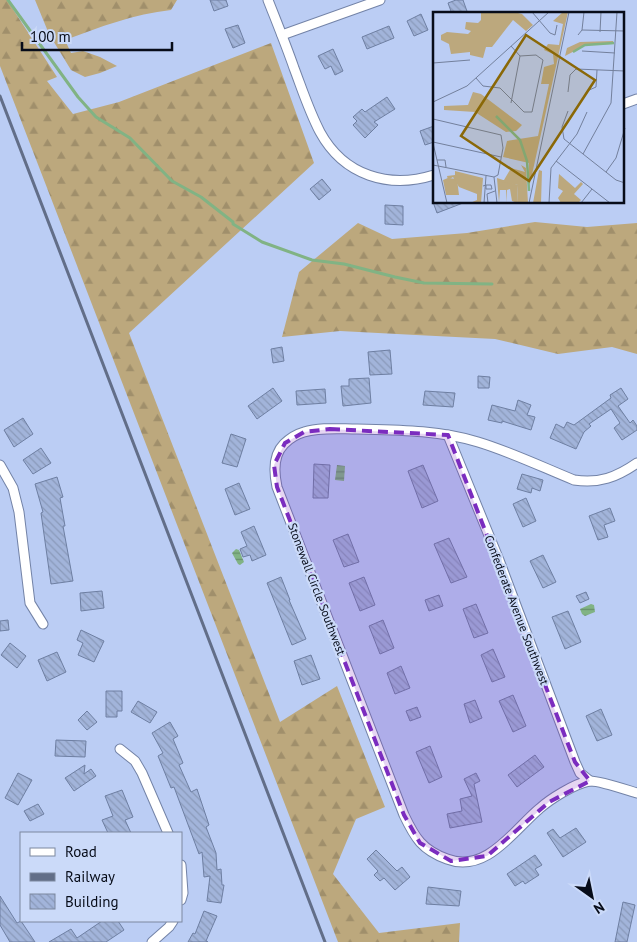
<svg xmlns="http://www.w3.org/2000/svg" width="637" height="942" font-family="'PT Sans',sans-serif">
<style>
.forest{fill:url(#forest-firs)}
.water{fill:url(#water-rules)}
.lines{fill:none;stroke-linecap:round;stroke-linejoin:round}
.stream{stroke:#81b384;stroke-width:3}
.building{fill:url(#building-back-hatch);stroke:#6e7fa2}
.minor-casing{stroke:#7383a7;stroke-width:11}
.minor{stroke:#fff;stroke-width:9}
.rail{stroke:#626e88;stroke-width:3}
.marked{fill:#7b2cbf;fill-opacity:0.2;stroke:#7b2cbf;stroke-width:4;stroke-dasharray:10 6;stroke-linejoin:round}
.labels{text-anchor:middle;dominant-baseline:central;stroke-width:4.5;stroke-linejoin:round;paint-order:stroke}
.street-label{font-size:12px;fill:#070c19;stroke:#cbdaf9}
.inset-river{fill:none;stroke:#81b384;stroke-width:2.5}
.inset-road{fill:none;stroke:#73809c;stroke-width:1}
.view{fill:#8a6807;fill-opacity:0.15;stroke:#8a6807;stroke-width:2.5}
.inset-edge{fill:none;stroke:#070c19;stroke-width:2.5}
</style>
<defs>
<pattern id="forest-firs" width="22" height="20" patternUnits="userSpaceOnUse" patternTransform="scale(1.25)"><rect width="22" height="20" fill="#bca87d"/><path d="M5 1l3.5 6h-7zM16 11l3.5 6h-7z" fill="#a08f6b"/></pattern>
<pattern id="water-rules" width="6" height="5" patternUnits="userSpaceOnUse" patternTransform="scale(1.25)"><rect width="6" height="5" fill="#81b384"/><path d="M0 2.5h6" fill="none" stroke="#68906b"/></pattern>
<pattern id="building-back-hatch" width="6" height="6" patternUnits="userSpaceOnUse" patternTransform="scale(1.25)"><rect width="6" height="6" fill="#a2b4da"/><path d="M-1 5l2 2M0 0l6 6M5-1l2 2" fill="none" stroke="#8a9aba"/></pattern>
</defs>
<rect width="100%" height="100%" fill="#bbcdf4"/>
<g class="forest">
<polygon points="0,0 7,0 57,77 47,81 73,114 119,102 271,43 314,163 129,333 280,722 337,686 385,807 356,819 333,874 379,933 460,923 459,942 338,942 0,66"/>
<path d="M35,0H177L171,10C134,14 100,27 65,40L71,53L83,51L100,57L117,66L100,73L85,77L71,70L49,34Z"/>
<polygon points="535,222 587,227 637,223 637,354 612,347 558,354 495,339 416,335 340,331 282,337 299,272 358,223 392,239 467,233"/>
</g>
<g class="water">
<polygon points="337,465 345,466 344,481 335,480"/>
<polygon points="236,549 239,550 244,562 240,565 238,564 232,553"/>
<polygon points="591,604 594,605 595,612 585,616 582,614 580,609"/>
</g>
<g class="lines">
<polyline class="stream" points="8,0 78,97 96,117 130,138 172,181 201,197 233,222 233,224 262,242 312,260 344,264 395,277 424,283 492,284"/>
</g>
<g class="building">
<polygon points="210,0 226,0 228,6 214,11"/>
<polygon points="456,0 463,0 468,14 452,14 448,3"/>
<polygon points="421,14 428,30 414,36 407,21"/>
<polygon points="238,25 245,43 233,48 225,29"/>
<polygon points="389,26 394,38 367,49 362,37"/>
<polygon points="333,49 343,71 335,75 331,66 325,69 318,56"/>
<polygon points="387,97 395,109 374,122 378,125 365,138 353,125 357,121 353,117 362,109 365,112"/>
<polygon points="434,126 434,142 425,145 420,131"/>
<polygon points="322,179 331,190 319,200 310,189"/>
<polygon points="433,202 463,202 463,203 437,213"/>
<polygon points="385,205 403,206 403,225 385,224"/>
<polygon points="282,347 284,361 273,363 271,349"/>
<polygon points="390,350 392,374 370,375 368,352"/>
<polygon points="478,376 490,377 489,388 478,388"/>
<polygon points="369,378 371,403 343,406 341,386 349,386 349,379"/>
<polygon points="273,388 282,401 257,419 248,406"/>
<polygon points="621,388 628,399 618,406 630,423 633,420 637,426 637,430 622,440 614,428 620,423 611,409 589,424 591,426 584,432 576,449 550,438 556,424 564,428 567,422 574,425 611,398 610,395"/>
<polygon points="325,389 326,403 297,405 296,391"/>
<polygon points="425,391 455,393 453,407 423,405"/>
<polygon points="518,400 531,405 527,415 535,417 531,430 502,421 502,423 488,420 492,405 515,411"/>
<polygon points="23,418 33,434 14,447 4,430"/>
<polygon points="231,434 246,439 237,467 222,463"/>
<polygon points="41,448 51,463 33,474 23,460"/>
<polygon points="314,464 330,465 328,498 313,498"/>
<polygon points="423,465 438,501 422,508 408,471"/>
<polygon points="522,474 543,480 540,491 532,488 531,493 517,489"/>
<polygon points="57,477 63,497 60,498 65,526 63,526 73,581 51,584 41,513 43,512 35,484"/>
<polygon points="239,483 250,509 235,515 225,489"/>
<polygon points="526,498 536,521 523,527 513,504"/>
<polygon points="610,508 615,521 604,525 608,537 598,540 589,516"/>
<polygon points="254,526 266,555 252,561 250,555 243,557 240,549 247,546 241,532"/>
<polygon points="348,534 359,562 344,567 333,540"/>
<polygon points="449,538 467,577 451,583 434,544"/>
<polygon points="543,555 556,582 543,588 530,561"/>
<polygon points="281,577 290,600 289,600 306,639 292,645 267,583"/>
<polygon points="364,577 375,605 360,611 349,583"/>
<polygon points="102,591 104,608 81,611 80,593"/>
<polygon points="586,592 589,599 580,603 576,596"/>
<polygon points="439,595 443,606 429,611 425,600"/>
<polygon points="476,604 488,633 474,638 463,609"/>
<polygon points="568,611 581,642 565,649 552,617"/>
<polygon points="8,620 9,630 0,631 0,621"/>
<polygon points="383,620 394,648 380,654 369,626"/>
<polygon points="81,630 104,641 94,662 78,655 83,643 77,640"/>
<polygon points="10,643 26,656 17,668 1,655"/>
<polygon points="493,649 505,677 492,682 481,655"/>
<polygon points="57,652 66,672 47,681 38,660"/>
<polygon points="311,655 320,679 302,685 294,661"/>
<polygon points="401,666 410,688 395,694 387,673"/>
<polygon points="106,691 122,691 122,711 117,711 117,717 106,717"/>
<polygon points="513,695 526,726 513,732 499,701"/>
<polygon points="475,700 482,718 470,723 464,704"/>
<polygon points="138,701 157,712 150,723 131,712"/>
<polygon points="417,707 421,717 410,721 406,711"/>
<polygon points="601,709 612,735 597,741 586,716"/>
<polygon points="87,711 97,722 87,730 78,720"/>
<polygon points="170,722 178,736 173,739 183,763 179,765 191,792 197,789 209,825 206,827 216,853 217,870 221,869 222,885 224,885 221,903 207,901 210,876 204,877 202,852 199,854 174,787 171,788 158,756 163,753 152,733"/>
<polygon points="56,740 86,741 85,757 55,756"/>
<polygon points="430,746 442,777 429,783 416,752"/>
<polygon points="535,755 544,767 517,787 508,775"/>
<polygon points="85,765 84,774 91,769 96,776 74,791 65,778"/>
<polygon points="18,773 32,780 18,805 5,798"/>
<polygon points="476,773 480,781 474,784 482,822 450,828 447,814 462,811 460,799 472,796 464,779"/>
<polygon points="122,790 133,817 125,820 131,833 108,833 102,820 113,816 105,796"/>
<polygon points="38,804 44,814 30,821 24,811"/>
<polygon points="576,828 586,842 563,857 547,833 553,829 560,838"/>
<polygon points="376,850 397,871 402,867 410,877 395,890 384,878 380,881 374,875 378,871 367,859"/>
<polygon points="535,855 542,865 535,869 539,875 525,884 523,881 515,886 507,874"/>
<polygon points="428,887 461,891 459,906 426,904"/>
<polygon points="0,896 17,923 21,921 35,942 10,942 0,925"/>
<polygon points="623,902 635,905 627,942 615,942"/>
<polygon points="204,911 217,916 206,941 208,942 188,942 193,933 195,934"/>
<polygon points="102,921 118,921 124,930 106,942 49,942 71,929 77,938"/>
</g>
<g class="lines">
<defs>
<g id="minor">
<path d="M268,0C277,23 286,45 294,68C302,89 309,111 320,132C344,176 389,189 434,175"/>
<polyline points="282,35 380,0"/>
<polyline points="623,104 637,99"/>
<polyline points="448,435 499,560 575,762 580,773 590,781"/>
<path d="M637,463C617,477 599,484 574,480C542,467 511,452 478,442C439,430 397,430 357,429C340,429 320,427 304,432C297,434 289,439 284,444C273,455 274,473 277,487L404,815C415,838 422,850 447,859C486,874 514,830 539,809C550,799 574,784 589,781C598,780 627,790 637,793"/>
<polyline points="0,465 13,488 19,512 30,603 43,624"/>
<polyline points="120,749 135,761 142,773 168,833"/>
<polyline points="181,865 183,893 181,900"/>
<polyline points="152,942 169,927 173,921"/>
</g>
</defs>
<use href="#minor" class="minor-casing"/>
<use href="#minor" class="minor"/>
<polyline class="rail" points="0,96 325,942"/>
</g>
<path class="marked" d="M330,429L448,435L575,762L590,781L549,802L487,856L451,861L420,843L404,815L277,487L274,465L285,443L304,432Z"/>
<g class="labels">
<g class="street-label">
<text transform="translate(317 589) rotate(69)">Stonewall Circle Southwest</text>
<text transform="translate(517 610) rotate(69)">Confederate Avenue Southwest</text>
</g>
</g>
<g transform="translate(433 12)">
<rect width="191" height="191" fill="#bbcdf4"/>
<path d="M15,166L24,167L26,183H13L10,168ZM64,166L85,173L84,191L79,189L77,177L74,178V191L73,178H67L66,191Z" fill="#bca87d"/>
<path d="M48,0H81L89,2L100,13L93,19L80,8L59,35H53L50,46L37,43V40L18,42L16,32L8,28V23L14,20L35,22L38,19L32,17L33,10L45,11L48,8ZM130,0H135L96,176V151L70,145L74,129L105,124L116,72H108L111,55L121,52L120,42L111,38L115,32L126,33L130,12L120,9ZM180,29V32L153,33L132,44L134,36L147,30ZM40,80L48,82L89,113L83,119L73,120L42,100L11,98V94L35,93ZM88,153L93,156L95,191H84L85,173L64,169L71,168L78,156L92,160ZM106,158L109,159L108,191H100ZM22,159L50,166L48,191H37L44,188V182L26,175L20,165L15,168L14,164L22,163ZM126,162L142,176L148,170L150,172L141,182L148,188L145,191H128L125,186L130,179L125,176Z" fill="#bca87d"/>
<path class="inset-river" d="M140,40L152,33L181,31M63,104L87,128L94,149L96,179"/>
<path class="inset-road" d="M99,0L117,21L122,23L124,13M149,18L151,0M167,20L168,0M145,23L149,18L192,19M149,39L182,41M0,51L37,48M43,66L50,74L67,76L91,100H99L110,48L103,43L87,44L78,34M154,79L163,75L164,58M135,80L137,63L143,57L192,59M0,90L34,74L116,0M78,91L87,44M135,99L129,115L131,127L183,168L192,171M0,107L68,123L70,136L65,163L61,165M0,130L68,145M0,131L14,191M150,142L178,91L184,0M4,148H12L13,155M123,149L177,191M0,153L61,165M173,160L183,146L192,116M61,165L64,191M50,174L53,173H58L59,177H53V173M51,191L53,164M55,191L54,182L62,179M96,191L136,0M116,191L118,156L144,122L154,100M148,191L159,177"/>
<path class="view" d="M93,23L162,68L96,169L28,124Z"/>
<rect width="191" height="191" class="inset-edge"/>
</g>
<rect x="20" y="832" width="162" height="90" fill="#cbdaf9" stroke="#7d889f"/>
<rect x="30" y="848" width="25" height="8" fill="#ffffff" stroke="#7d889f"/>
<text x="65" y="857" font-size="15" fill="#070c19">Road</text>
<rect x="30" y="873" width="25" height="8" fill="#626e88" stroke="#7d889f"/>
<text x="65" y="882" font-size="15" fill="#070c19">Railway</text>
<rect x="30" y="894" width="25" height="15" fill="url(#building-back-hatch)" stroke="#7d889f"/>
<text x="65" y="907" font-size="15" fill="#070c19">Building</text>
<g transform="translate(592 897) rotate(147)" stroke="#cbdaf9" stroke-width="4" paint-order="stroke">
<path d="M0-4L9 19L0 12L-9 19Z" fill="#070c19"/>
<text y="-8" font-size="14" font-weight="bold" text-anchor="middle" fill="#070c19">N</text>
</g>
<path d="M22 42v8h150v-8" fill="none" stroke="#070c19" stroke-width="2.5"/>
<text x="30" y="42" font-size="15" fill="#070c19" stroke="#cbdaf9" stroke-width="4" paint-order="stroke">100 m</text>
</svg>
